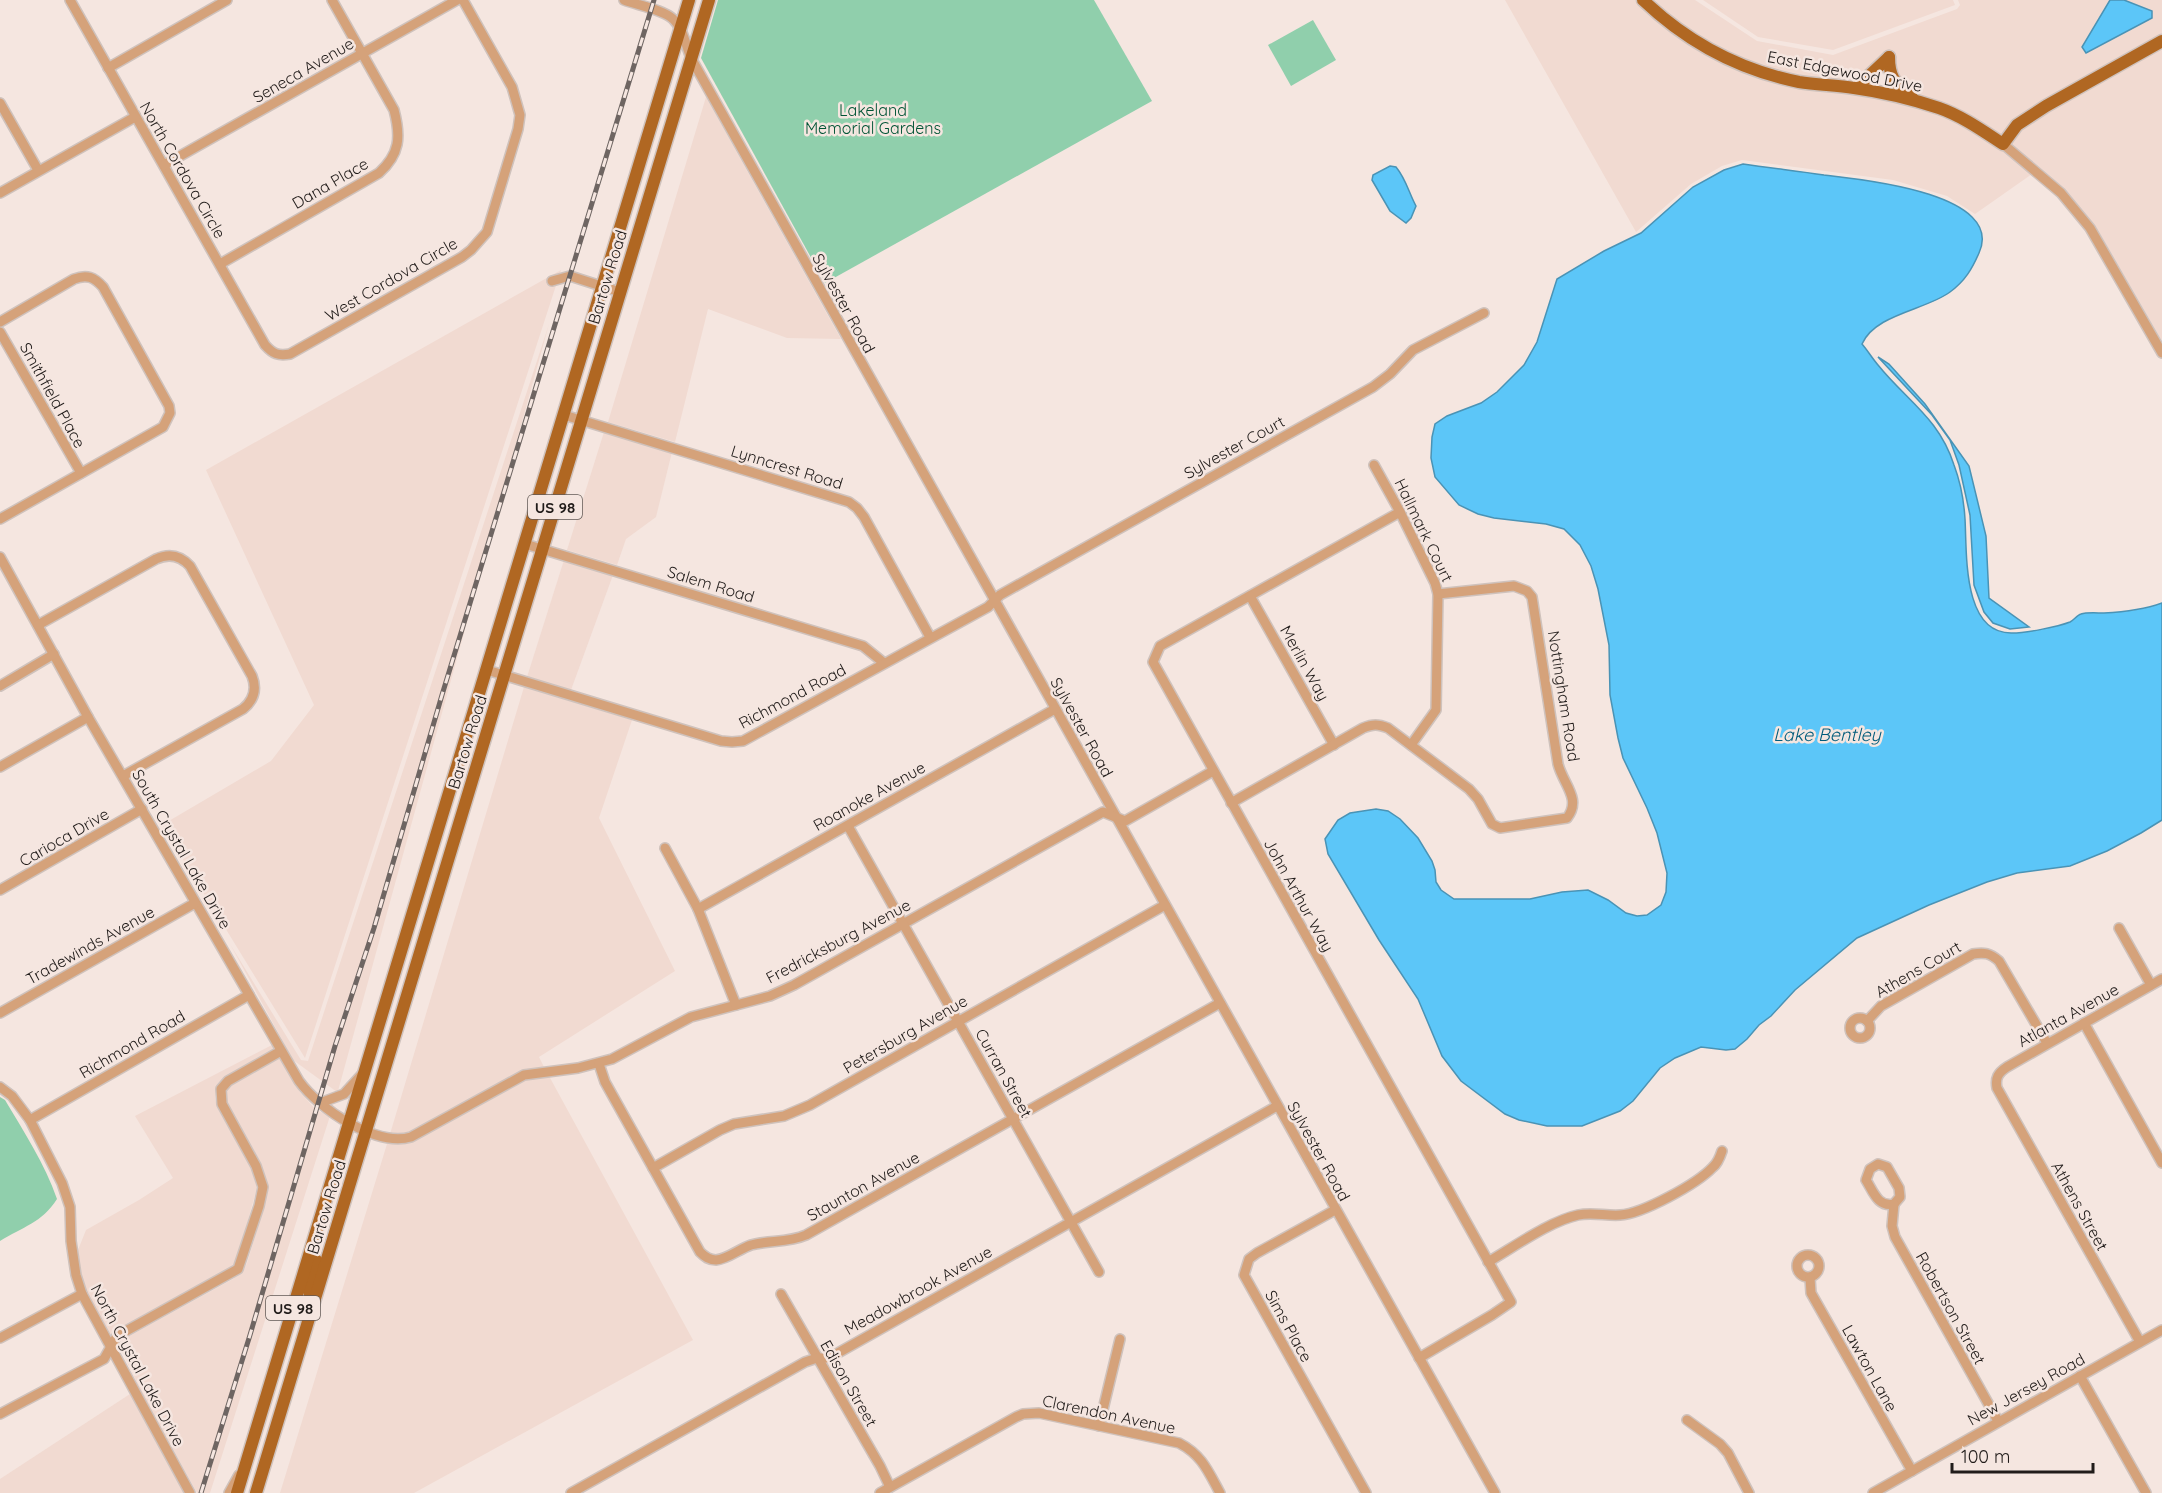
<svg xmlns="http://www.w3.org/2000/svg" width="2162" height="1493" font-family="Quicksand,sans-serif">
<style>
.built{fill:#f1dad1}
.green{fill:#90cfac}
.water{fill:#5cc6f8;stroke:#4a93b5;stroke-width:1.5}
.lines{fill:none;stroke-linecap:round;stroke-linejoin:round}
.minor-casing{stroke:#cfc2bc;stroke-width:12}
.major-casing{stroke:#cfc2bc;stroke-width:15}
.minor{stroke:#d5a27a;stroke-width:9}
.major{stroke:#b06722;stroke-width:12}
.rail-casing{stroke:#6e6562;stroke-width:5}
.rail{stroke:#f5e6e0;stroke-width:3;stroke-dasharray:9;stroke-linecap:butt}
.labels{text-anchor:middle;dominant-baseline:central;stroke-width:5;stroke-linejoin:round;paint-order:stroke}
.shield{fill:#f5e6e0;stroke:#615955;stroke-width:1.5}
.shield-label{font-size:15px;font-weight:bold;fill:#211c1a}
.street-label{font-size:16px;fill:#211c1a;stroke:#f5e6e0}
.park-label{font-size:16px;fill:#005435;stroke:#f5e6e0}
.water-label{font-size:18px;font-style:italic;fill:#005b7b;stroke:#f5e6e0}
</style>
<rect width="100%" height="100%" fill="#f5e6e0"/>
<g class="built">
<polygon points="1505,0 1635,0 1675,35 1701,52 1736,69 1768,80 1858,93 1910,104 1913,107 1939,114 1972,130 2000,148 2032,174 1975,214 1947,196 1893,180 1742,160 1722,166 1691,184 1636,232"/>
<polygon points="1650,0 1695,0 1757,41 1833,55 1957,9 1960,5 1958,0 2110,0 2082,46 2152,11 2124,0 2162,0 2162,36 2002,137 1917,96 1898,78 1894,51 1890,50 1884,52 1883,55 1855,82 1803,77 1772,70 1741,60 1682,27"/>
<polygon points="1703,0 1953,0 1955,5 1833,50 1758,37"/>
<polygon points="2162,47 2162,341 2095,225 2065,189 2010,143 2021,128 2048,111"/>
<polygon points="706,97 841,339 787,338 708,309 675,442 608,422"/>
<polygon points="561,270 305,1058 162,825 271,761 314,705 206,470"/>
<polygon points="549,324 338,1091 337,1092 293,1060 230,944 301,1060 308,1061"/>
<polygon points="604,432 672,452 656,517 626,539 617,565 567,550"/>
<polygon points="564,560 613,575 571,690 527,677"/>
<polygon points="524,687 632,720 599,818 675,971 539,1057 544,1067 521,1071 409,1132 401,1134 390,1134"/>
<polygon points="272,1045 274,1049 226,1077 216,1089 215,1098 217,1107 251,1168 257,1188 237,1260 228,1270 115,1332 112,1337 87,1292 81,1273 78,1250 86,1230 139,1200 173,1178 135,1116"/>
<polygon points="279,1057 300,1092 316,1110 330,1116 210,1493 197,1493 143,1395 119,1346 122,1340 233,1279 243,1271 247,1263 264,1207 268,1186 261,1163 227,1102 226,1091 231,1085"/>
<polygon points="549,1076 693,1340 414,1493 280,1493 387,1144 400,1144 413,1141 525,1080"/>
<polygon points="130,1394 184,1493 0,1493 0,1479"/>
</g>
<g class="green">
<polygon points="718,0 1094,0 1152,101 825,283 701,58"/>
<polygon points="1313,20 1336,60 1291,86 1268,45"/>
<path d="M0,1097L5,1100C24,1132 45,1164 57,1199C42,1223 22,1227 0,1241Z"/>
</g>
<g class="water">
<polygon points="2110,0 2124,0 2152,11 2152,18 2086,53 2082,47"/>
<path d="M1743,164C1770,168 1797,171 1824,175C1859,179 2006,193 1979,253C1972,269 1965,281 1950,292C1926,310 1875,314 1862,344C1868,351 1872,358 1878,365C1907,401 1939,418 1954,465C1960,481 1964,502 1965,519C1967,552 1962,634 2012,633C2026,633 2057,627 2070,622C2074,620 2077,615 2081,614C2087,612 2097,613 2104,613C2124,612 2143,610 2162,603V820L2141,833L2107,851L2070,866L2017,873L1987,882L1929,905L1857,938L1795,990L1771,1016L1759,1025L1747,1039L1735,1049L1726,1050L1701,1047L1675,1058L1660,1068L1633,1101L1620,1111L1582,1126H1547L1519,1120L1505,1114L1461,1081L1442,1056L1418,999L1379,940L1328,854L1325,839L1338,820L1350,813L1376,809L1388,811L1400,819L1418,838L1432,861L1435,870L1436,882L1441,890L1454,899H1530L1562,892L1588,890L1608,900L1626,913L1637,916L1647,915L1661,905L1666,892L1667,873L1657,833L1647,808L1623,758L1618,738L1610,695L1609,645L1598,589L1591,566L1580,545L1564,529L1546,524L1494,518L1478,514L1459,505L1435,477L1431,458L1432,437L1435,424L1447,416L1481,403L1497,392L1524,365L1537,342L1557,279L1604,251L1641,233L1693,187L1724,170Z"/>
<path d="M1390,166L1396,167C1406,179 1409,193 1416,206L1411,218L1406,223L1390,211L1372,180L1373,175Z"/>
<polygon points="1878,357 1889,364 1925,404 1969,466 1986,536 1989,598 2029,627 2010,629 1993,623 1984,612 1974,585 1970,515 1959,465 1950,440 1932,415"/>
</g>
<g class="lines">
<defs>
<g id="minor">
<path d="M70,0L265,345C273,354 278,356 290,354L462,257L471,250L487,232L518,129L520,115L512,87L463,0"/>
<path d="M624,0C637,5 664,10 673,19C683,28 686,46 691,58L1495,1493"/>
<polyline points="108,68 227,0"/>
<polyline points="0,103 38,170"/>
<polyline points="2003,144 2061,193 2090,228 2162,353"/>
<polyline points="164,165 457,0"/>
<polyline points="0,193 135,117"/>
<path d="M220,264L379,173C400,154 401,137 394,110L332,0"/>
<polyline points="552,281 570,276 620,292"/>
<path d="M0,322L74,279C87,274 94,277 103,287L169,406L170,413L163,427L0,519"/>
<polyline points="0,332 81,473"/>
<polyline points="564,415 849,502 857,508 864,517 930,637"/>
<polyline points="1374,465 1400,512 1435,583 1438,594 1436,710 1411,745"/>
<polyline points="1400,512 1160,646 1153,662 1511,1302 1492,1315 1419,1358"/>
<polyline points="525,544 863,646 884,663"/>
<path d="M0,557L88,717L299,1081C319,1109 376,1147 411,1137L524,1075L578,1068L612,1059L691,1017L770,996L794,985L1103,812L1125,821L1213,771"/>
<polyline points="1250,596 1334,745"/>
<path d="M38,625L156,559C169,553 180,555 190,566L252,676C257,689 254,700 243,709L123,776"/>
<polyline points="487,670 721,741 732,742 743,741 988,607 1000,595 1373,387 1390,374 1413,350 1484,313"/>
<polyline points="0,686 54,654"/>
<polyline points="0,767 88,717"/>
<path d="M1231,803L1363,728C1373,724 1378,724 1388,728L1469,789L1478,799L1492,824L1500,828L1567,818C1582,799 1563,784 1558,764L1532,597L1527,591L1514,586L1438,594"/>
<polyline points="848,826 1099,1272"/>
<polyline points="665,848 698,909 736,1005"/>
<polyline points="0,890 142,809"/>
<polyline points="698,909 1055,709"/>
<polyline points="2119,928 2151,985"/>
<polyline points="0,1013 195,903"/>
<circle cx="1860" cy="1028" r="10"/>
<path d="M1867,1021L1881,1006L1973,954C1984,952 1990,953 1999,961L2047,1043"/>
<polyline points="2084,1023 2162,1163"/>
<path d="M599,1064L605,1082L700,1252C705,1257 709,1260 716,1260C728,1259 739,1249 751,1245C769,1240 788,1243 806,1235L1220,1003"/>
<polyline points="0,1087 12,1096 30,1120 62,1183 70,1207 71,1241 76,1275 82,1294 190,1493"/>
<polyline points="320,1103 344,1094 365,1071"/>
<polyline points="30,1120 249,995"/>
<path d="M1878,1164L1887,1167L1899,1188L1900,1197L1894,1204C1878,1208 1873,1191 1866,1180L1870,1169Z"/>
<polyline points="653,1168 720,1130 734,1124 784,1116 810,1105 1165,905"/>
<polyline points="1894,1204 1892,1226 1895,1237 1998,1421"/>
<polyline points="1335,1210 1257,1253 1249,1259 1244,1275 1366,1493"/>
<circle cx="1808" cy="1266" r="11"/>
<path d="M1488,1262C1514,1247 1550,1221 1578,1215C1592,1212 1606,1216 1620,1215C1642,1214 1697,1184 1713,1167C1718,1163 1720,1157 1722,1151"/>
<polyline points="1810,1278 1811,1293 1912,1471"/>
<polyline points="781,1294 880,1466 890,1487"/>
<polyline points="0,1338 82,1294"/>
<path d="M2140,1342L1997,1088C1995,1078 1998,1073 2007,1067L2162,979"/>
<polyline points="2080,1376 2146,1493"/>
<polyline points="0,1414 104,1359 117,1336 238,1269 259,1206 263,1187 256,1166 222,1104 221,1089 228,1081 281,1051"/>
<polyline points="1687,1420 1720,1444 1728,1453 1749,1493"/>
<polyline points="1099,1426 1120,1339"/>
<polyline points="229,1493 239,1475"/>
<polyline points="571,1493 805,1362 817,1358 829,1358 1277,1106"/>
<path d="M880,1493L1016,1417L1023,1414L1039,1413L1179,1443C1202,1455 1208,1471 1220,1493"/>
<polyline points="1873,1493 2162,1330"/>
</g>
<g id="major">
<path d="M1643,0C1687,42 1739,70 1799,82C1817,85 1836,85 1854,88C1883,92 1912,99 1939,108C1962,116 1983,131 2003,144L2017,125L2046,106L2162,41"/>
<path d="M1889,57C1889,80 1897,84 1913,99"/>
<polyline points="1856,88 1889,57"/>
<polyline points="313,1304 309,1291 316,1260"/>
<polyline points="237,1493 689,0"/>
<polyline points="256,1493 709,0"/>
</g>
</defs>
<use href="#minor" class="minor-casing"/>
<use href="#major" class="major-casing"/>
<use href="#minor" class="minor"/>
<use href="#major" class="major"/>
<defs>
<polyline id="rail" points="201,1493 250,1335 335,1046 374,928 442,695 654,0"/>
</defs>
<use href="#rail" class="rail-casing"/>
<use href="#rail" class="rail"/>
</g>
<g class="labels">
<g class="shield">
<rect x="528" y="495" width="54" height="24" rx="4.5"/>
<rect x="266" y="1296" width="54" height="24" rx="4.5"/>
</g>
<g class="shield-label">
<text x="555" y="507">US 98</text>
<text x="293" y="1308">US 98</text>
</g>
<g class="street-label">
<text transform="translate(303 70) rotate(-30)">Seneca Avenue</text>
<text transform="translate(1845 71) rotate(11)">East Edgewood Drive</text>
<text transform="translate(183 170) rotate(60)">North Cordova Circle</text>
<text transform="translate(330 183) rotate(-30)">Dana Place</text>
<text transform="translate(607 277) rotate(-73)">Bartow Road</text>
<text transform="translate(391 279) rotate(-30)">West Cordova Circle</text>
<text transform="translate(844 303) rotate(61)">Sylvester Road</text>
<text transform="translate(53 395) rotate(61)">Smithfield Place</text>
<text transform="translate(1234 447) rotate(-29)">Sylvester Court</text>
<text transform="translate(787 467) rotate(17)">Lynncrest Road</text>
<text transform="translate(1424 530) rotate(64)">Hallmark Court</text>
<text transform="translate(711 584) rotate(17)">Salem Road</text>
<text transform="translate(1305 663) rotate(61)">Merlin Way</text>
<text transform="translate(792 696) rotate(-28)">Richmond Road</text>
<text transform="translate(1564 696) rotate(81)">Nottingham Road</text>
<text transform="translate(1082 727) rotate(61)">Sylvester Road</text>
<text transform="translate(467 742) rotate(-73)">Bartow Road</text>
<text transform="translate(869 796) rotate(-29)">Roanoke Avenue</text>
<text transform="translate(64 837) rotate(-30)">Carioca Drive</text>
<text transform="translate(182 849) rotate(60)">South Crystal Lake Drive</text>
<text transform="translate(1299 895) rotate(61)">John Arthur Way</text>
<text transform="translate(838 941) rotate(-28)">Fredricksburg Avenue</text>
<text transform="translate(90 945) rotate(-29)">Tradewinds Avenue</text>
<text transform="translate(1918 969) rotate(-30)">Athens Court</text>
<text transform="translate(2068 1015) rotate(-29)">Atlanta Avenue</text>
<text transform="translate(905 1034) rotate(-30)">Petersburg Avenue</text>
<text transform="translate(132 1044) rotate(-30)">Richmond Road</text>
<text transform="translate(1004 1073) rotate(61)">Curran Street</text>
<text transform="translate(1319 1151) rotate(61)">Sylvester Road</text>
<text transform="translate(863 1186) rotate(-29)">Staunton Avenue</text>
<text transform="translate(2080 1206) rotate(61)">Athens Street</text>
<text transform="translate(326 1207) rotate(-73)">Bartow Road</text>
<text transform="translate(918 1290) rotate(-29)">Meadowbrook Avenue</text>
<text transform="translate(1951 1308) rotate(61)">Robertson Street</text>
<text transform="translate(1289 1326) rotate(61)">Sims Place</text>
<text transform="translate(138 1365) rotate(62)">North Crystal Lake Drive</text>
<text transform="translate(1870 1368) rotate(61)">Lawton Lane</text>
<text transform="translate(849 1383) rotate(60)">Edison Street</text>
<text transform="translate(2026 1389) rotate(-29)">New Jersey Road</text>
<text transform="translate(1109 1414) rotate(12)">Clarendon Avenue</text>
</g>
<g class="park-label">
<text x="873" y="110">Lakeland<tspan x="873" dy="18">Memorial Gardens</tspan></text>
</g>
<g class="water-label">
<text x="1827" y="734">Lake Bentley</text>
</g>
</g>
<path d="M1952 1463v9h141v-9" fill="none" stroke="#211c1a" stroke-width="3"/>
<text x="1961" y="1463" font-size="18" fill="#211c1a" stroke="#f5e6e0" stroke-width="4.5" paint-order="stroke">100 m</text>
</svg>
